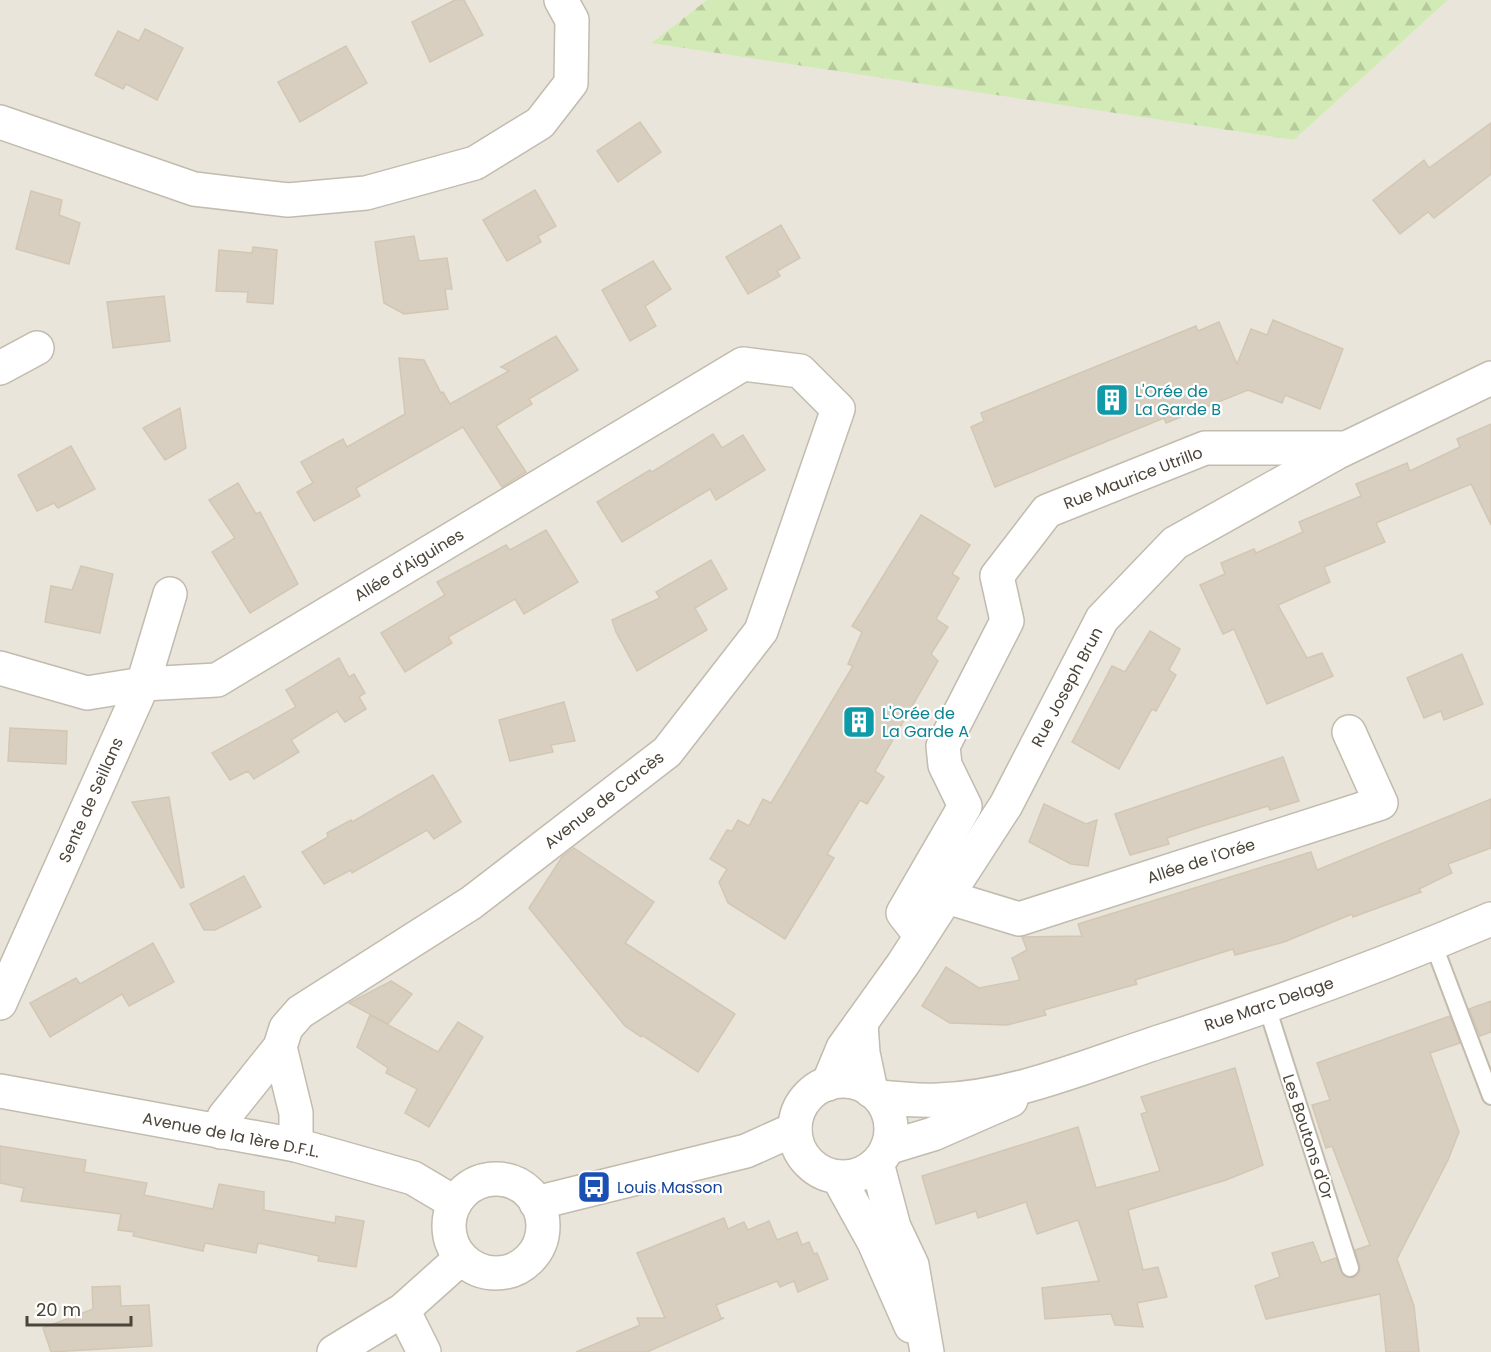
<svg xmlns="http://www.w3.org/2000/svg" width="1491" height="1352" font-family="Poppins,sans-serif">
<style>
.residential{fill:#eae5da}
.forest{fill:url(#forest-firs)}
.building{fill:#d8cfc1;stroke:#d3c7b4;stroke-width:1.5}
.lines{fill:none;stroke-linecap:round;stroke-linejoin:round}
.service-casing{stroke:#c2bbae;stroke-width:20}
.minor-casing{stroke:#c2bbae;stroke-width:36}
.tertiary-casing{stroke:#c2bbae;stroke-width:36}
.service{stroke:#fff;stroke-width:16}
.minor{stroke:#fff;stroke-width:33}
.tertiary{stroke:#fff;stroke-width:33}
.labels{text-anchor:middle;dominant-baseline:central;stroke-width:4.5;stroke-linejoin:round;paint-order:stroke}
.culture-label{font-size:16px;fill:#0d838f;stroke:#fff;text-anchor:start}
.street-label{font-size:16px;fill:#4b4439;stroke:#fff}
.transit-label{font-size:16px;fill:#164399;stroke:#fff;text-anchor:start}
</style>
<defs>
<pattern id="forest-firs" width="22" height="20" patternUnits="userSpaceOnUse" patternTransform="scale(1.5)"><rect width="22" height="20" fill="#d2eab5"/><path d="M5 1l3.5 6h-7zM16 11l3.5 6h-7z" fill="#b6ca9c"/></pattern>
</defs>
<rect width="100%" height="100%" fill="#f6f3ec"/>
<polygon class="residential" points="0,0 707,0 652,42 1294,140 1448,0 1491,0 1491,1352 0,1352"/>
<polygon class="forest" points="707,0 1448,0 1294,140 651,43"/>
<g class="building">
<polygon points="455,0 464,0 483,35 430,62 412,22"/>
<polygon points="145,29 183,48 157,100 126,84 123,89 95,75 118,31 139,41"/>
<polygon points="346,46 367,83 300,122 278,82"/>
<polygon points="640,122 661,152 618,182 597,151"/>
<polygon points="1491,123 1491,174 1434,218 1428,212 1400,234 1373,200 1424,160 1429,168"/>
<polygon points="535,190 556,226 538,236 541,242 507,261 483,220"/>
<polygon points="31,191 62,200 59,215 80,223 69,264 16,249"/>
<polygon points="781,225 800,258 777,271 780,276 748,294 726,257"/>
<polygon points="414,236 419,261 447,258 452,289 445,289 448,309 404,314 384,303 375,242"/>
<polygon points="253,247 277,250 273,304 247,302 248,292 216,291 219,250 252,253"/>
<polygon points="653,261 671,289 645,306 656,326 630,341 602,290"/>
<polygon points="164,296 170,341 113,348 107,302"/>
<polygon points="1273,320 1343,349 1320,409 1285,395 1282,403 1248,390 1166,423 1164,418 995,487 971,427 984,421 981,413 1196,326 1198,331 1219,322 1237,364 1251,329 1267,335"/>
<polygon points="556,336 578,370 529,399 532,404 496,426 526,472 502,487 463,427 356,488 360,496 314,521 297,492 313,483 301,462 343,439 347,447 405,414 399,358 424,360 441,393 443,392 450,404 509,371 501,367"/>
<polygon points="180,408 186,448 165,460 143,428"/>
<polygon points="1491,424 1491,525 1471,484 1376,523 1385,542 1324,567 1330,582 1278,605 1307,658 1322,653 1333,676 1267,704 1234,629 1223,634 1200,585 1225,574 1221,563 1254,549 1256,553 1303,532 1299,522 1361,496 1356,484 1407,463 1410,471 1460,447 1457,439"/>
<polygon points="713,434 722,448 743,435 765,470 716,500 710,489 622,542 597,502 650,470 652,472"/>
<polygon points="71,446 95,489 58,508 54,503 37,511 18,475"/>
<polygon points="238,483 256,514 260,512 298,584 250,613 212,552 235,538 209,500"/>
<polygon points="921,515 970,545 952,574 959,578 936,619 948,627 931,654 938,661 875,771 884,777 867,804 860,800 827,854 834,858 785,939 728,903 719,882 727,869 710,859 727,830 732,831 738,820 749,826 763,799 771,803 853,666 848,664 862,632 852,626"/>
<polygon points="546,530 578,582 524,614 515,599 448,637 452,643 405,672 381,633 445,595 437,582 506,545 510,550"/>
<polygon points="711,560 727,589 695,608 707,630 637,671 616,632 612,620 660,598 656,592"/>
<polygon points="81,566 113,574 100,633 45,622 51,586 72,590"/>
<polygon points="1150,631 1180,649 1169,670 1176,675 1156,711 1152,709 1119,769 1072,742 1112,666 1125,672"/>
<polygon points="1462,654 1483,704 1444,720 1441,711 1424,718 1407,678"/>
<polygon points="339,658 349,677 354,674 365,693 359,697 366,709 345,722 337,711 291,740 299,752 254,779 248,771 230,780 212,753 296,707 286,690"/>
<polygon points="564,702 575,741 551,745 553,752 510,761 499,720"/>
<polygon points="10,728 67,731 66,764 8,761"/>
<polygon points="1283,757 1299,801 1270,810 1268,806 1200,827 1167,838 1169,844 1130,855 1115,814"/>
<polygon points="433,775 461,822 434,839 427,830 352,873 351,870 324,884 302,852 328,837 327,833 351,820 352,822"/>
<polygon points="169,797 184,887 181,888 132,802"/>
<polygon points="1491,799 1491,848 1448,864 1452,873 1419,889 1421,892 1353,917 1352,914 1284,942 1235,955 1233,949 1135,980 1137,984 1044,1010 1046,1015 1007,1025 950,1023 922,1006 946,967 979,988 1020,980 1012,958 1027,950 1022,937 1082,936 1078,924 1311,852 1317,870"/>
<polygon points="1044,804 1086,824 1097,820 1088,866 1071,864 1029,842"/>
<polygon points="574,848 654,902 625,943 735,1014 698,1072 642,1035 641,1037 625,1026 529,908 562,857"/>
<polygon points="244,876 261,907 215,930 204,930 190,904"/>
<polygon points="153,943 174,982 129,1006 122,994 50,1037 30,1003 76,978 80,984"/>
<polygon points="391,981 412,994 388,1024 349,1003"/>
<polygon points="1491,1001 1491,1032 1480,1036 1469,1009"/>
<polygon points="370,1015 438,1052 458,1022 483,1037 429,1127 405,1113 417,1089 386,1073 388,1068 357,1047"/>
<polygon points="1450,1016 1460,1043 1430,1053 1459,1132 1448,1160 1397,1259 1414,1306 1419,1352 1386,1352 1380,1294 1266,1319 1255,1286 1280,1277 1272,1253 1313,1242 1321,1263 1336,1258 1343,1275 1353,1278 1360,1270 1355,1250 1370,1245 1332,1146 1326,1148 1312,1105 1330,1100 1317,1063"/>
<polygon points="1235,1068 1263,1165 1226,1180 1128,1210 1143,1270 1158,1267 1167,1297 1137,1303 1143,1327 1115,1325 1111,1314 1045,1319 1042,1288 1099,1281 1078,1220 1037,1234 1026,1202 978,1218 976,1211 936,1224 922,1176 1078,1127 1096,1188 1160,1171 1141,1114 1147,1112 1141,1097"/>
<polygon points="0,1146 86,1160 84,1172 147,1183 144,1195 213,1209 219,1184 264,1192 264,1210 335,1223 336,1216 364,1221 356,1267 318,1261 319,1256 258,1243 256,1253 205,1243 203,1251 133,1236 134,1232 118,1230 121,1214 21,1201 24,1188 0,1183"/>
<polygon points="724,1218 728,1229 744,1222 748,1230 769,1221 777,1240 797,1232 802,1245 809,1242 814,1254 817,1253 828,1279 798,1292 794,1281 780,1287 777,1281 716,1305 721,1318 724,1318 647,1352 576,1352 640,1325 637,1318 665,1318 637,1253"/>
<polygon points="120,1286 121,1306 149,1305 152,1346 51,1352 43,1328 93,1309 92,1287"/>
</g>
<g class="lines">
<defs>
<g id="service">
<polyline points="1433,943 1491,1096"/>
<polyline points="1267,1007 1350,1268"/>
</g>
<g id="minor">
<polyline points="0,368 37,348"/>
<polyline points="0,668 87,693 143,684 217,680 743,364 800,371 838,409 761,631 667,752 471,903 300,1012 286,1028 280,1047 224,1117 221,1132"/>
<polyline points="947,897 1019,919 1381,803 1349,732"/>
<polyline points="921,936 903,913 965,806 945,765 943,746 1007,621 997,576 1047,511 1205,448 1341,448"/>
<polyline points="0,1003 143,684 170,594"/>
<polyline points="861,1023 863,1053 871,1091"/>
<polyline points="280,1047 296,1113 296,1145"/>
<polyline points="828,1084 843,1048 903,964 1006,805 1102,619 1175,543 1336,453 1491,378"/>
<polyline points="877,1163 894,1227 912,1265 927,1352"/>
<polyline points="838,1177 874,1242 911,1326"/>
<polyline points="403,1310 424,1352"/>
</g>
<g id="tertiary">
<polyline points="0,122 194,189 288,200 366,193 475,163 540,123 571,83 572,20 561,0"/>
<circle cx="843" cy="1129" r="48"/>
<polyline points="0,1091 296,1145 413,1178 455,1203"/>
<path d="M879,1097C898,1099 918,1101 938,1100C1014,1098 1091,1064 1162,1041C1274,1005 1383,965 1491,919"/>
<polyline points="887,1148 933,1134 1011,1100"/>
<circle cx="496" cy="1226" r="47"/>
<polyline points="536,1203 746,1151 795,1129"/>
<polyline points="334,1352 403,1310 461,1258"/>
</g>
</defs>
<use href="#service" class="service-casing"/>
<use href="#minor" class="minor-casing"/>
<use href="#tertiary" class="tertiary-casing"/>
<use href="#service" class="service"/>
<use href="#minor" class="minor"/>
<use href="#tertiary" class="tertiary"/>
</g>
<defs>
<symbol id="building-square" viewBox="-11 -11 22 22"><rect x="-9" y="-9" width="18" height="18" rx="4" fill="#0f9aa8" stroke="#fff"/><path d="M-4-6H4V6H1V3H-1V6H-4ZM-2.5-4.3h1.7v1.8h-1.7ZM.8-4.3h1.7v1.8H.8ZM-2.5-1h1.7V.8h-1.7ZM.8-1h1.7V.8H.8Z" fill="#fff"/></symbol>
<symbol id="bus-square" viewBox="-11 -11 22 22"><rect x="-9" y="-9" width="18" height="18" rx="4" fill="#1a4fb4" stroke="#fff"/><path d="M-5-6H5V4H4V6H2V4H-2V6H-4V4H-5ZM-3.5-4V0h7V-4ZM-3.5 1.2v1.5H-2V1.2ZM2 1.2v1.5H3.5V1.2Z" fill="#fff"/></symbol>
</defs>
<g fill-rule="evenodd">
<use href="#building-square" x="1093" y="381" width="38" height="38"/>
<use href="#building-square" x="840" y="703" width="38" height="38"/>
<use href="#bus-square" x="575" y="1168" width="38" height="38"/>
</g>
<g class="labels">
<g class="culture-label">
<text x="1135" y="391">L'Orée de<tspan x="1135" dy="18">La Garde B</tspan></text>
<text x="882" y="713">L'Orée de<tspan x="882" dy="18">La Garde A</tspan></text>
</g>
<g class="street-label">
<text transform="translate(1133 478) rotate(-21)">Rue Maurice Utrillo</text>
<text transform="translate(409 565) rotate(-31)">Allée d'Aiguines</text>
<text transform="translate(1067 687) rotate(-62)">Rue Joseph Brun</text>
<text transform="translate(91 800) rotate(-66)">Sente de Seillans</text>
<text transform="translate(604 800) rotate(-38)">Avenue de Carcès</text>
<text transform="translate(1201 861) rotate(-18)">Allée de l'Orée</text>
<text transform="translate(1269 1004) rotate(-19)">Rue Marc Delage</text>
<text transform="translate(231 1135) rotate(11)">Avenue de la 1ère D.F.L.</text>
<text transform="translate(1308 1137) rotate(72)">Les Boutons d'Or</text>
</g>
<g class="transit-label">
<text x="617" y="1187">Louis Masson</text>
</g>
</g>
<path d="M27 1316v9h104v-9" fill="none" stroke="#4b4439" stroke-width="3"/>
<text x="36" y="1316" font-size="18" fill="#4b4439" stroke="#ffffff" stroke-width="4.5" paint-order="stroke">20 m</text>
</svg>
